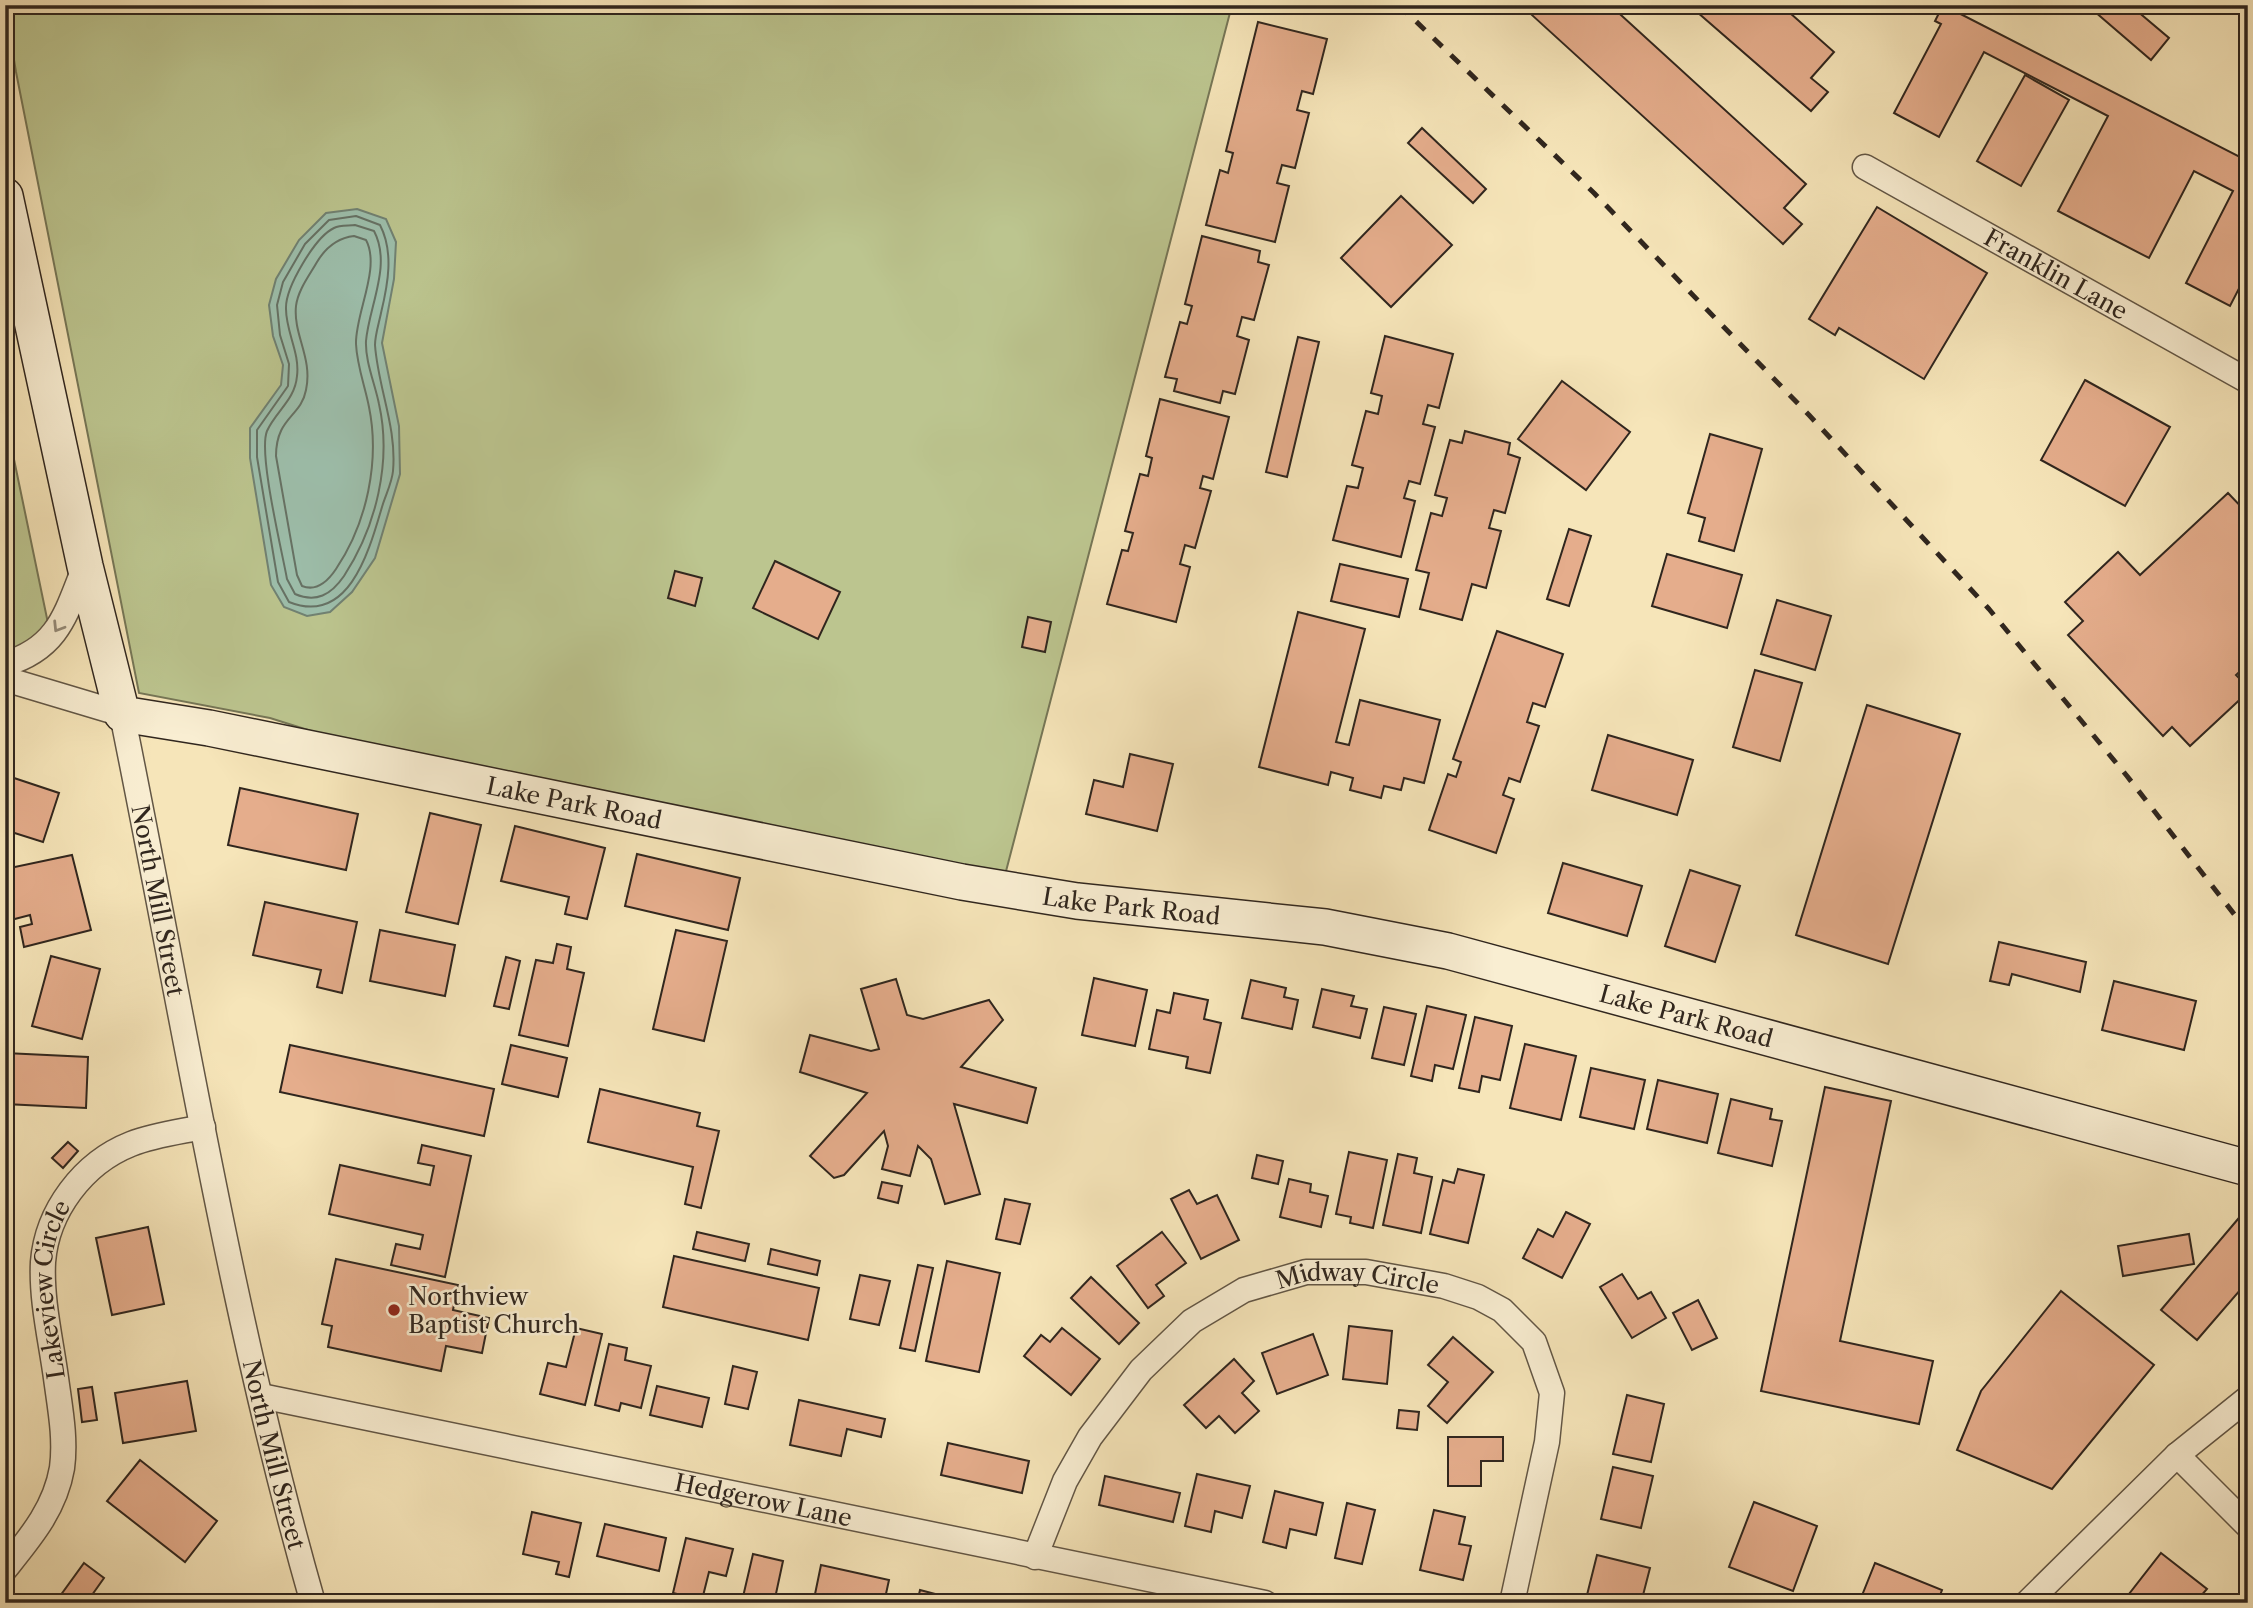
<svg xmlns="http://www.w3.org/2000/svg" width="2253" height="1608" font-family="'Libre Caslon Text',serif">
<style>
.green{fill:#bcc58f;stroke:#767656;stroke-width:2}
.water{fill:#9dbfac;stroke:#718273;stroke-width:2}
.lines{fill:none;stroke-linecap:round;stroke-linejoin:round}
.shore{stroke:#667265;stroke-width:2}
.building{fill:#e5ad8c;stroke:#30261e;stroke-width:2}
.street-casing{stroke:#625645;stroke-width:27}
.secondary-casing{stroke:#30261e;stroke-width:38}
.street{stroke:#f9eed2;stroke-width:24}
.secondary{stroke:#f9eed2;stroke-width:35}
.rail{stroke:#30261e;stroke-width:5;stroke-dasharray:12 12;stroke-linecap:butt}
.oneway{stroke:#948a78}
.poi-dot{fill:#8f2418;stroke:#f9eed2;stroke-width:2.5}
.labels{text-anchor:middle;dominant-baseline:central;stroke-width:5;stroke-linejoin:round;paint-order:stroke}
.street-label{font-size:24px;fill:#30261e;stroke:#f9eed2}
.poi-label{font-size:24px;fill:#30261e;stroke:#f9eed2;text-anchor:start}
</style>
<rect width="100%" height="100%" fill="#f6e5b9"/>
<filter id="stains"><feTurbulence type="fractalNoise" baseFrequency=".00286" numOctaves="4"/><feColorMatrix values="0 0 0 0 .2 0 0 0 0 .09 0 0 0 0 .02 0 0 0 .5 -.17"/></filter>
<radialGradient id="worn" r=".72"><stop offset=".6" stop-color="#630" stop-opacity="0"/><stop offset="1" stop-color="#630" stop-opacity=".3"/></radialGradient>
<g class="green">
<polygon points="5,5 115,5 132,10 134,5 275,9 1232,5 1005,875 346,742 270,718 139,693 16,72"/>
<polygon points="5,416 49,628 5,655"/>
</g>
<polygon class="water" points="357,209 386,219 396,242 394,279 382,343 399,426 400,474 375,558 352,592 330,612 307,616 284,607 271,585 250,458 250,428 281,385 283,365 273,336 269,305 276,279 299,240 326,213"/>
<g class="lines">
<g class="shore">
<path d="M356,216L380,225C394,252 388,284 381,313C379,323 375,335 375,345C378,388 397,427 393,471C392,483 385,496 382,507C369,551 349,626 289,602L278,582L257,457V430L288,386L289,364L280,335L277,305L283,282L305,244L329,220Z"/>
<path d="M355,225L374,231C392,265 369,306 366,341C365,361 375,384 379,404C392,462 376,527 344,576C331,595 316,603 295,594L287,579C282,551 258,453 267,431C276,411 295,400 297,376C300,353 286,332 286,309C285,288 315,237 334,228C340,225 349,226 355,225Z"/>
<path d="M354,236L366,240C381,268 355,314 356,344C357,366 365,386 369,407C380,461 367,523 336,569C328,581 317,592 302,586L297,575L276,456C276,417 301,417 306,390C313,358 293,335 296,306C298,290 309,276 317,262C326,247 337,238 354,236Z"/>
</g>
</g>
<g class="building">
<polygon points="1521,5 1610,5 1806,184 1784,208 1802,224 1783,244"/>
<polygon points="1689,5 1781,5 1834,52 1811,78 1828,92 1811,111"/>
<polygon points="1943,5 2248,161 2248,271 2230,306 2186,283 2233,191 2194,171 2149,258 2058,211 2108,116 1984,52 1939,137 1894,113 1941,24 1935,21"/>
<polygon points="2087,5 2130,5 2169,38 2151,60"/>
<polygon points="1258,22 1327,39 1313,94 1302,91 1297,110 1309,113 1295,168 1282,165 1277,183 1289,186 1275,242 1206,225 1220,170 1228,173 1233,153 1226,151"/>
<polygon points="2025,75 2069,100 2021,186 1977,161"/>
<polygon points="1422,128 1486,189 1473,203 1408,143"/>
<polygon points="1401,196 1452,245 1391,307 1341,258"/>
<polygon points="1877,207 1987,273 1924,379 1839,328 1835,335 1809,319"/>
<polygon points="1202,236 1260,251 1258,262 1269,265 1254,320 1242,317 1237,336 1249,340 1235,394 1223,391 1220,403 1174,391 1177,379 1165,377 1180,322 1187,324 1192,306 1185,304"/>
<polygon points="1385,336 1453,354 1439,408 1428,405 1423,424 1435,427 1420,484 1409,481 1404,498 1415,501 1401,557 1333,540 1347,486 1358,488 1363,468 1352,465 1366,411 1378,414 1382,396 1371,393"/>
<polygon points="1298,337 1319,342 1287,477 1266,472"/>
<polygon points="2085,380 2170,427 2125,506 2041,460"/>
<polygon points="1562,381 1630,432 1586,490 1518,439"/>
<polygon points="1160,399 1229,417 1213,479 1203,476 1200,488 1211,491 1195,548 1185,545 1180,564 1190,567 1176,622 1107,604 1122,550 1128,551 1133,533 1125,531 1140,474 1148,476 1152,458 1146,456"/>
<polygon points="1465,431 1510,443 1508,454 1520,458 1505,513 1494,510 1489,528 1501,531 1486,588 1472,584 1462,620 1420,609 1429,573 1416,570 1431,513 1442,516 1447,498 1435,495 1450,440 1462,443"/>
<polygon points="1710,434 1762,449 1734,551 1699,541 1705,518 1688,513"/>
<polygon points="2228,493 2248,514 2248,664 2236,675 2248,687 2248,692 2190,746 2172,727 2163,736 2068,635 2083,621 2065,602 2118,552 2140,575"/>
<polygon points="1569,529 1591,536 1569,606 1547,599"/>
<polygon points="1667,554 1742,575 1727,628 1652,606"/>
<polygon points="775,561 840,592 818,639 753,608"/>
<polygon points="1340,564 1408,579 1399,617 1331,601"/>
<polygon points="675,571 702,578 695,606 668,598"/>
<polygon points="1777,600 1831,616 1815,670 1761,654"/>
<polygon points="1298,612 1365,629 1336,742 1349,745 1360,700 1440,720 1424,783 1404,778 1401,790 1384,786 1381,798 1350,790 1353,778 1331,772 1328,785 1259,767"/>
<polygon points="1028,617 1051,622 1045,652 1022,647"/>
<polygon points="1497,631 1563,654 1545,707 1533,703 1527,722 1539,726 1520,782 1509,778 1503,795 1514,799 1496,853 1429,830 1448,774 1456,777 1461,762 1453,759"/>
<polygon points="1755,670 1802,683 1780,761 1733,747"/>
<polygon points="1867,705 1960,734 1888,964 1796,935"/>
<polygon points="1608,735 1693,760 1677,815 1592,790"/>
<polygon points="1130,754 1173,764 1157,831 1086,814 1094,780 1123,787"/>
<polygon points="5,775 59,793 43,842 5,830"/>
<polygon points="240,788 358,814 346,870 228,845"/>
<polygon points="430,813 481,825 458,924 406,912"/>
<polygon points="515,826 605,848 587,919 565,914 569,897 501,881"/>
<polygon points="637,854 740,878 728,930 625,906"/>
<polygon points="72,855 91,930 24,947 20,927 32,924 30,915 11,920 5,895 5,869"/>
<polygon points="1563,863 1642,886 1627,936 1548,913"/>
<polygon points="1690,870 1740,886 1715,962 1665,946"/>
<polygon points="265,902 357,922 342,993 317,987 321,970 253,955"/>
<polygon points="380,930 455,945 445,996 370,981"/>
<polygon points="676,930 727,941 704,1041 653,1029"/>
<polygon points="1999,942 2086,962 2080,992 2012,974 2009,985 1990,981"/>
<polygon points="557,944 571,947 567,969 584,973 568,1046 519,1035 536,960 553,963"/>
<polygon points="51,956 100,969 82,1039 32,1026"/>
<polygon points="506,957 520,961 509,1009 494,1006"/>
<polygon points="1094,978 1147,990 1135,1046 1082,1035"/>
<polygon points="896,979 907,1015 923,1019 989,1000 1003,1020 961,1067 1036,1088 1027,1123 954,1104 980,1194 945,1204 931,1159 918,1146 910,1176 882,1169 888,1146 884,1131 844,1175 834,1178 810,1156 867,1093 800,1072 810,1035 871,1051 879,1049 861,989"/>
<polygon points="1251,980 1286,988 1284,997 1298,1000 1292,1029 1242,1018"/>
<polygon points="2114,981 2196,1001 2184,1050 2102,1030"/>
<polygon points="1322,989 1354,996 1351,1006 1367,1009 1360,1038 1313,1027"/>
<polygon points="1174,993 1208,1000 1204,1019 1221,1023 1210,1073 1186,1068 1188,1057 1149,1049 1157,1010 1170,1013"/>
<polygon points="1427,1006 1466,1015 1453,1069 1435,1065 1432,1081 1411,1076"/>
<polygon points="1384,1007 1416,1014 1404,1065 1372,1058"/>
<polygon points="1475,1017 1512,1026 1500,1080 1482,1076 1479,1092 1459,1088"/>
<polygon points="1525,1044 1576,1056 1561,1120 1510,1108"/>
<polygon points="290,1045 494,1089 484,1136 280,1092"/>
<polygon points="511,1045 567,1058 558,1097 502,1084"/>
<polygon points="5,1053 88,1057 86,1108 5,1104"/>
<polygon points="1591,1068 1645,1080 1634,1129 1580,1117"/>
<polygon points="1658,1080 1718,1094 1707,1143 1647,1129"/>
<polygon points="1825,1087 1891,1101 1840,1341 1933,1361 1919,1424 1761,1391"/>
<polygon points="600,1089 700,1113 697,1126 719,1131 701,1208 685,1204 693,1167 588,1142"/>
<polygon points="1731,1099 1772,1109 1770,1119 1782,1121 1772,1166 1718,1153"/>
<polygon points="68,1142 78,1151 63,1168 52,1158"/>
<polygon points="422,1145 471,1156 445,1277 391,1265 396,1244 420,1249 423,1235 329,1214 340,1165 430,1185 434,1166 418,1163"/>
<polygon points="1349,1152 1387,1160 1373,1228 1350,1223 1351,1217 1336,1214"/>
<polygon points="1398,1154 1417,1158 1414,1173 1432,1177 1421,1233 1383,1225"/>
<polygon points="1257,1155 1283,1161 1278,1184 1252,1178"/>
<polygon points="1458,1169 1484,1175 1468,1243 1430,1234 1443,1180 1454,1183"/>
<polygon points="1289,1179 1311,1184 1310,1192 1328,1196 1321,1227 1280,1217"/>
<polygon points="882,1182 902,1186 898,1203 878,1198"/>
<polygon points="1189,1190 1197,1204 1217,1195 1239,1240 1201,1259 1171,1199"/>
<polygon points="1005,1199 1030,1204 1020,1244 996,1239"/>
<polygon points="1566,1212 1590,1224 1562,1278 1523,1258 1538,1229 1553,1237"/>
<polygon points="2238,1219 2248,1227 2248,1281 2197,1340 2161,1310"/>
<polygon points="148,1227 164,1304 112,1315 96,1238"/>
<polygon points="697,1232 749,1244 745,1261 693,1249"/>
<polygon points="1162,1232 1186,1263 1156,1285 1164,1296 1148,1308 1117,1266"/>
<polygon points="2189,1234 2194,1264 2123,1276 2118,1246"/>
<polygon points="771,1249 820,1261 817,1275 768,1264"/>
<polygon points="674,1256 819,1288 808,1340 663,1307"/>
<polygon points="336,1259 458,1285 453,1310 489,1318 482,1353 446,1346 441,1371 328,1347 332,1326 322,1324"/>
<polygon points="947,1261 1000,1273 979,1372 926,1361"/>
<polygon points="918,1265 933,1268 915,1351 900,1348"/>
<polygon points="1622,1274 1638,1299 1651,1292 1666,1318 1632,1338 1600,1287"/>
<polygon points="860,1275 890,1281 879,1325 850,1319"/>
<polygon points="1091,1277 1139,1323 1119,1344 1071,1298"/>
<polygon points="2061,1291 2154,1365 2052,1489 1957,1450 1981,1391"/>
<polygon points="1698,1300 1717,1338 1692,1350 1673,1313"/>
<polygon points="1349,1326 1392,1331 1387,1384 1343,1379"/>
<polygon points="576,1328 602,1334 585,1405 540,1394 548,1363 566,1367"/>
<polygon points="1062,1328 1100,1359 1071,1395 1024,1356 1041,1335 1050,1342"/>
<polygon points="1313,1334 1328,1375 1277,1394 1262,1353"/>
<polygon points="1453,1337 1493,1372 1447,1423 1428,1406 1448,1382 1428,1365"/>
<polygon points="609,1344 627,1348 625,1360 651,1366 641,1408 621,1403 619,1411 595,1405"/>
<polygon points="1234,1359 1254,1381 1242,1393 1259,1411 1235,1433 1219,1416 1206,1428 1184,1405"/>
<polygon points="733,1366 757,1372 748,1409 725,1404"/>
<polygon points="187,1381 196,1431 123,1443 115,1393"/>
<polygon points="657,1386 709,1398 702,1427 650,1415"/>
<polygon points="92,1387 97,1420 82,1422 78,1389"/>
<polygon points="1627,1395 1664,1404 1651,1462 1613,1454"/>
<polygon points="799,1400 885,1419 881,1437 847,1429 841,1456 790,1445"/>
<polygon points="1399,1410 1419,1412 1417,1430 1397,1428"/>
<polygon points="1448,1437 1503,1437 1503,1461 1481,1461 1481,1486 1448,1486"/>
<polygon points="948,1443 1029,1461 1022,1493 941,1475"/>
<polygon points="140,1460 217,1521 185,1562 107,1501"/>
<polygon points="1613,1467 1653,1476 1641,1528 1601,1519"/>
<polygon points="1197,1474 1250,1486 1242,1518 1215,1511 1211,1532 1185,1526"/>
<polygon points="1105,1476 1180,1493 1173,1522 1099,1505"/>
<polygon points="1275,1491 1323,1503 1316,1535 1290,1529 1286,1548 1263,1542"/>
<polygon points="1754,1502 1817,1526 1793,1591 1729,1567"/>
<polygon points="1347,1503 1375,1510 1362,1564 1335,1558"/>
<polygon points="1434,1510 1465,1517 1459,1544 1471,1546 1463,1580 1420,1570"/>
<polygon points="532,1512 581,1523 569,1577 556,1574 559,1562 523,1554"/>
<polygon points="605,1524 666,1538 659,1571 597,1556"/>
<polygon points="686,1538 733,1549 726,1576 709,1572 702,1600 673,1593"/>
<polygon points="2161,1553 2207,1589 2200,1597 2207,1603 2122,1603"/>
<polygon points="753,1554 783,1561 774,1603 742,1601"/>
<polygon points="1597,1555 1650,1568 1641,1603 1585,1603"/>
<polygon points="84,1563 104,1578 92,1595 103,1603 55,1603"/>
<polygon points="1875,1563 1942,1590 1937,1603 1859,1603"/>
<polygon points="821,1565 889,1580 884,1603 831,1603 814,1599"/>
<polygon points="920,1590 939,1595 937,1602 941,1603 917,1603"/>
<polygon points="983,1598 1004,1603 982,1603"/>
</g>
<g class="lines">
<defs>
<g id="street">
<path id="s1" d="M1865,167L2248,381"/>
<path d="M5,664C59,648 66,613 85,566"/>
<path id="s2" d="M5,679L122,714C182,1009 230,1313 313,1603"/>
<path id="s3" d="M261,1396L1265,1603"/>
<polyline points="2177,1455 2248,1526"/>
<path id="s4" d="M1035,1557L1065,1481L1090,1437L1141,1370L1192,1321L1244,1290L1306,1272H1366L1444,1286L1478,1297L1502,1310L1534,1342L1552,1393L1547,1442L1512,1603"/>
<path id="s5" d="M5,1569C30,1538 55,1509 62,1468C66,1438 60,1408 56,1378C51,1341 41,1300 43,1262C47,1211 83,1163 131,1144C154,1135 179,1132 203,1127"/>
<polyline points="2027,1603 2177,1455 2248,1398"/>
</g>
<g id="secondary">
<path id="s6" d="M5,196L85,566L122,714L209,728L962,882L1077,901L1325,927L1448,951L2248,1168"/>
</g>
</defs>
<use href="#street" class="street-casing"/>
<use href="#secondary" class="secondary-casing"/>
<use href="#street" class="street"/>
<use href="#secondary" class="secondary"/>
<polyline class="rail" points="1399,5 1594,193 1809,415 1989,609 2127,776 2248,932"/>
</g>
<defs><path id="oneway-chevron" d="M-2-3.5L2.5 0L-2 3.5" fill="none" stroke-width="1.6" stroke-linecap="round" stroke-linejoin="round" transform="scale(1.75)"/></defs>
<use class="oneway" href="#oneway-chevron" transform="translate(58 627) rotate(122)"/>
<circle class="poi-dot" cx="394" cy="1310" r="7"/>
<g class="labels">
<g class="street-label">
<text stroke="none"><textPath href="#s1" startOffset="219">Franklin Lane</textPath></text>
<text stroke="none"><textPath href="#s6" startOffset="992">Lake Park Road</textPath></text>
<text stroke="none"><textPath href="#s2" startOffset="312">North Mill Street</textPath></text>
<text stroke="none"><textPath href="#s6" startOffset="1559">Lake Park Road</textPath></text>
<text stroke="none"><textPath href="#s6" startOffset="2126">Lake Park Road</textPath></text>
<text stroke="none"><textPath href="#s4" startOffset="464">Midway Circle</textPath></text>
<text stroke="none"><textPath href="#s5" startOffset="298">Lakeview Circle</textPath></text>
<text stroke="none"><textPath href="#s2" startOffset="878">North Mill Street</textPath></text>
<text stroke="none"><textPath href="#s3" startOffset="513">Hedgerow Lane</textPath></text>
</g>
<g class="poi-label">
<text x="408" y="1296">Northview<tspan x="408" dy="28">Baptist Church</tspan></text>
</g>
</g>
<rect width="2253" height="1608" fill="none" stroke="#f6e5b9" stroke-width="28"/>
<rect x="7" y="7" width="2239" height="1594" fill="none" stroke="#30261e" stroke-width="3.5"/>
<rect x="14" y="14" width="2225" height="1580" fill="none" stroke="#30261e" stroke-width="2"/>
<rect width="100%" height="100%" filter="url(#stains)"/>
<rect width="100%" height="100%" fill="url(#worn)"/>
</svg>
